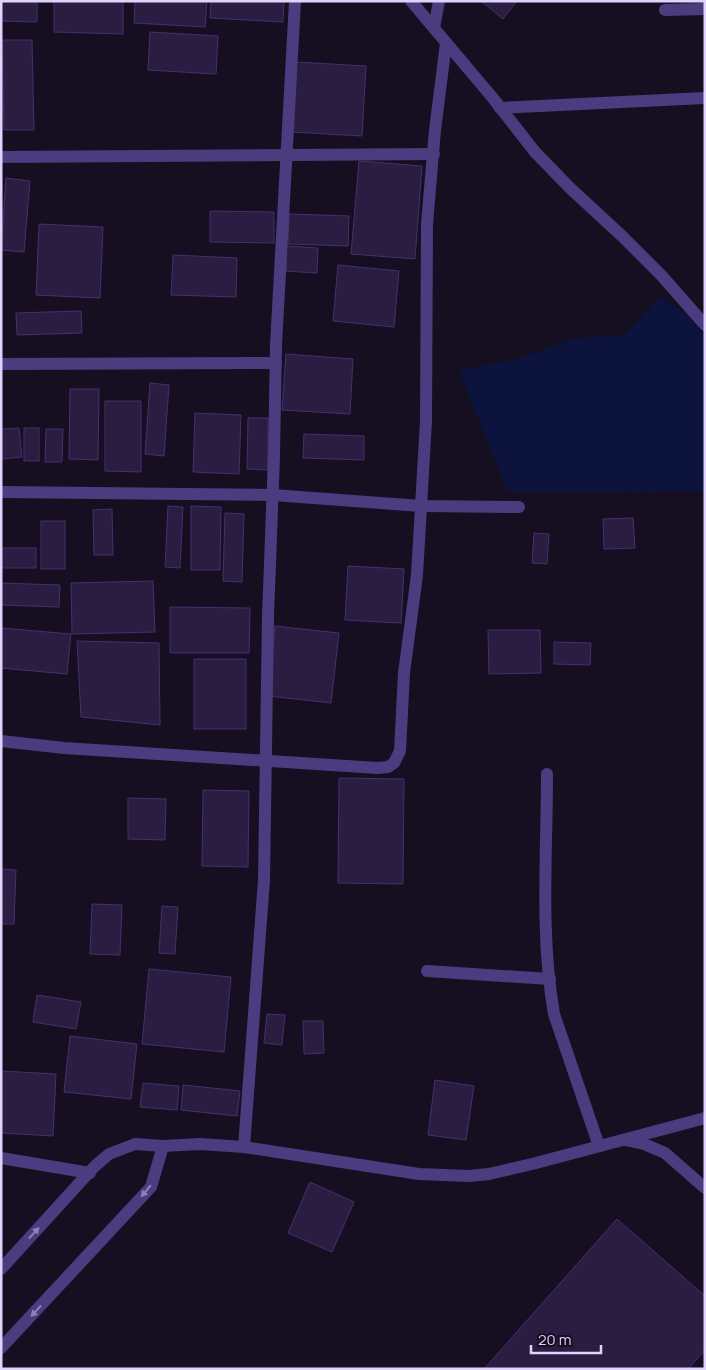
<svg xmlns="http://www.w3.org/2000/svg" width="706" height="1370" font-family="Manrope,sans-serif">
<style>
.water{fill:#0c143e}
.building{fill:#2b1c42;stroke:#472f6d}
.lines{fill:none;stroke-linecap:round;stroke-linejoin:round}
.street{stroke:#4b3c7f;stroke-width:12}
.oneway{fill:#8e80b8}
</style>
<rect width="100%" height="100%" fill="#160f22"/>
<polygon class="water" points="661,296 688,316 705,336 705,491 508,492 459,371 517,359 576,338 624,335"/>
<g class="building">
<polygon points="1,1 37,1 37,22 1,21"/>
<polygon points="54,1 123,1 123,34 54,32"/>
<polygon points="135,1 207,1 205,27 134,23"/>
<polygon points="211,1 284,1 283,22 210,18"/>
<polygon points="481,1 517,1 503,19"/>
<polygon points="150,32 218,36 216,74 148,70"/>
<polygon points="2,40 32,40 34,130 4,130"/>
<polygon points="295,62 366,66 362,136 292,132"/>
<polygon points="359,161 422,166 415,259 351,254"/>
<polygon points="6,178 30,181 24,252 1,250"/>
<polygon points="210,211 274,212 274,243 210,242"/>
<polygon points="289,214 349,216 348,246 288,244"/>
<polygon points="39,224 103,227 100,298 36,295"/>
<polygon points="286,246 318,248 317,273 286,271"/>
<polygon points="173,255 237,258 236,297 171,295"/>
<polygon points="338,265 399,271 394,327 333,321"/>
<polygon points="81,311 82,333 17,335 16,313"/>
<polygon points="286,354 353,359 350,414 282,410"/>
<polygon points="150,383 169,385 164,456 145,454"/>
<polygon points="70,389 99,389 98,460 69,459"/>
<polygon points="105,401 141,401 141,472 105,471"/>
<polygon points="195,413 241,415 239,474 193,472"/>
<polygon points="248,418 268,418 268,470 247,469"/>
<polygon points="19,428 22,457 1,459 1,429"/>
<rect x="24" y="428" width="15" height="33"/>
<polygon points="46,429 63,429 62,462 45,462"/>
<polygon points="304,434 364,436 364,460 303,458"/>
<polygon points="168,506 183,507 180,568 165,567"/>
<polygon points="191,506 221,507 220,570 191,570"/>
<polygon points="112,509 113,555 94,555 93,510"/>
<polygon points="225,513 244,514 242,582 223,581"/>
<polygon points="633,518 635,548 604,549 603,519"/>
<rect x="41" y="521" width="24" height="48"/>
<polygon points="534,533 549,534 547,564 532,563"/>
<rect x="1" y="548" width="35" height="20"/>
<polygon points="348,566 404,569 401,623 345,620"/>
<polygon points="153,581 155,632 72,634 71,583"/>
<polygon points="1,583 60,585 59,607 1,605"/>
<polygon points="170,607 250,608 249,653 170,653"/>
<polygon points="275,626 339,633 331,703 268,696"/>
<polygon points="1,628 71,634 67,674 1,668"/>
<polygon points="488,630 540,630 541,673 489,674"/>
<polygon points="77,641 159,643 160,725 81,717"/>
<polygon points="554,642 591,643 590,665 554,664"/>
<rect x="194" y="659" width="52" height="70"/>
<polygon points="339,778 404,779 403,884 338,883"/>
<polygon points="203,790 249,791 248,867 202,866"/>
<polygon points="128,798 166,799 165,840 128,839"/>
<polygon points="1,869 16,870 14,924 1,924"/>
<polygon points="92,904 122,905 120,955 90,954"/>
<polygon points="162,906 178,907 175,954 159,953"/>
<polygon points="149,969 231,977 224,1052 142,1044"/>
<polygon points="37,995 81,1002 76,1029 33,1022"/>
<polygon points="267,1014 285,1015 282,1045 264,1043"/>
<polygon points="303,1021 323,1021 324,1053 304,1054"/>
<polygon points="70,1036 137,1044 131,1099 64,1092"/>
<polygon points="1,1071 56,1074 53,1136 1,1133"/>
<polygon points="435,1080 474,1086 466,1140 428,1135"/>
<polygon points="143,1083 179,1086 177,1110 140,1107"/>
<polygon points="183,1085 240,1091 237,1116 181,1110"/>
<polygon points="310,1182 354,1202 332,1252 288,1233"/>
<polygon points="617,1219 705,1296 705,1350 688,1369 484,1369"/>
</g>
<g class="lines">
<g class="street">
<polyline points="411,1 492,97 535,152 570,188 623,237 661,275 705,325"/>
<polyline points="665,10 705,9"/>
<polyline points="434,28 439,1"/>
<polyline points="500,108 705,98"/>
<polyline points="1,157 434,154"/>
<polyline points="1,364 276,363"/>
<polyline points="1,492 273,495 421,506 519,507"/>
<polyline points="1,741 64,748 378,768 388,767 394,763 400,751 404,673 417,575 426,421 427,224 435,130 446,43"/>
<path d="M547,774C547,853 540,935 554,1014L599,1146"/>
<polyline points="427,971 550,979"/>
<polyline points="625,1140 644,1144 665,1153 705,1188"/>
<polyline points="244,1147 264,880 268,616 274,457 276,345 295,1"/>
<polyline points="1,1158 90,1173"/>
<polyline points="1,1269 94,1167 109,1154 135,1144 163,1146 200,1144 244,1147 419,1174 469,1176 489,1174 536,1163 705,1118"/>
<polyline points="1,1348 151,1187 163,1146"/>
</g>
</g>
<defs><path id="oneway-solid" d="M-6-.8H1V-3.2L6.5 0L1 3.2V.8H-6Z" transform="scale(1.25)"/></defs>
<g class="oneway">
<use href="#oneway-solid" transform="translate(146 1191) rotate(130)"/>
<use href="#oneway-solid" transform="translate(34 1233) rotate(-47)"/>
<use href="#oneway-solid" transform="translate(36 1311) rotate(133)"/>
</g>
<rect width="706" height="1370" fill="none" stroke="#dfd2fd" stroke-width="5"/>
<path d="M531 1345v8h70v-8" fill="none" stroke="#dfd2fd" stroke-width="2.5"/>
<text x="538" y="1345" font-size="15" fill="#dfd2fd" stroke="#160f22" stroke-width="4" paint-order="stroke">20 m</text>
</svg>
